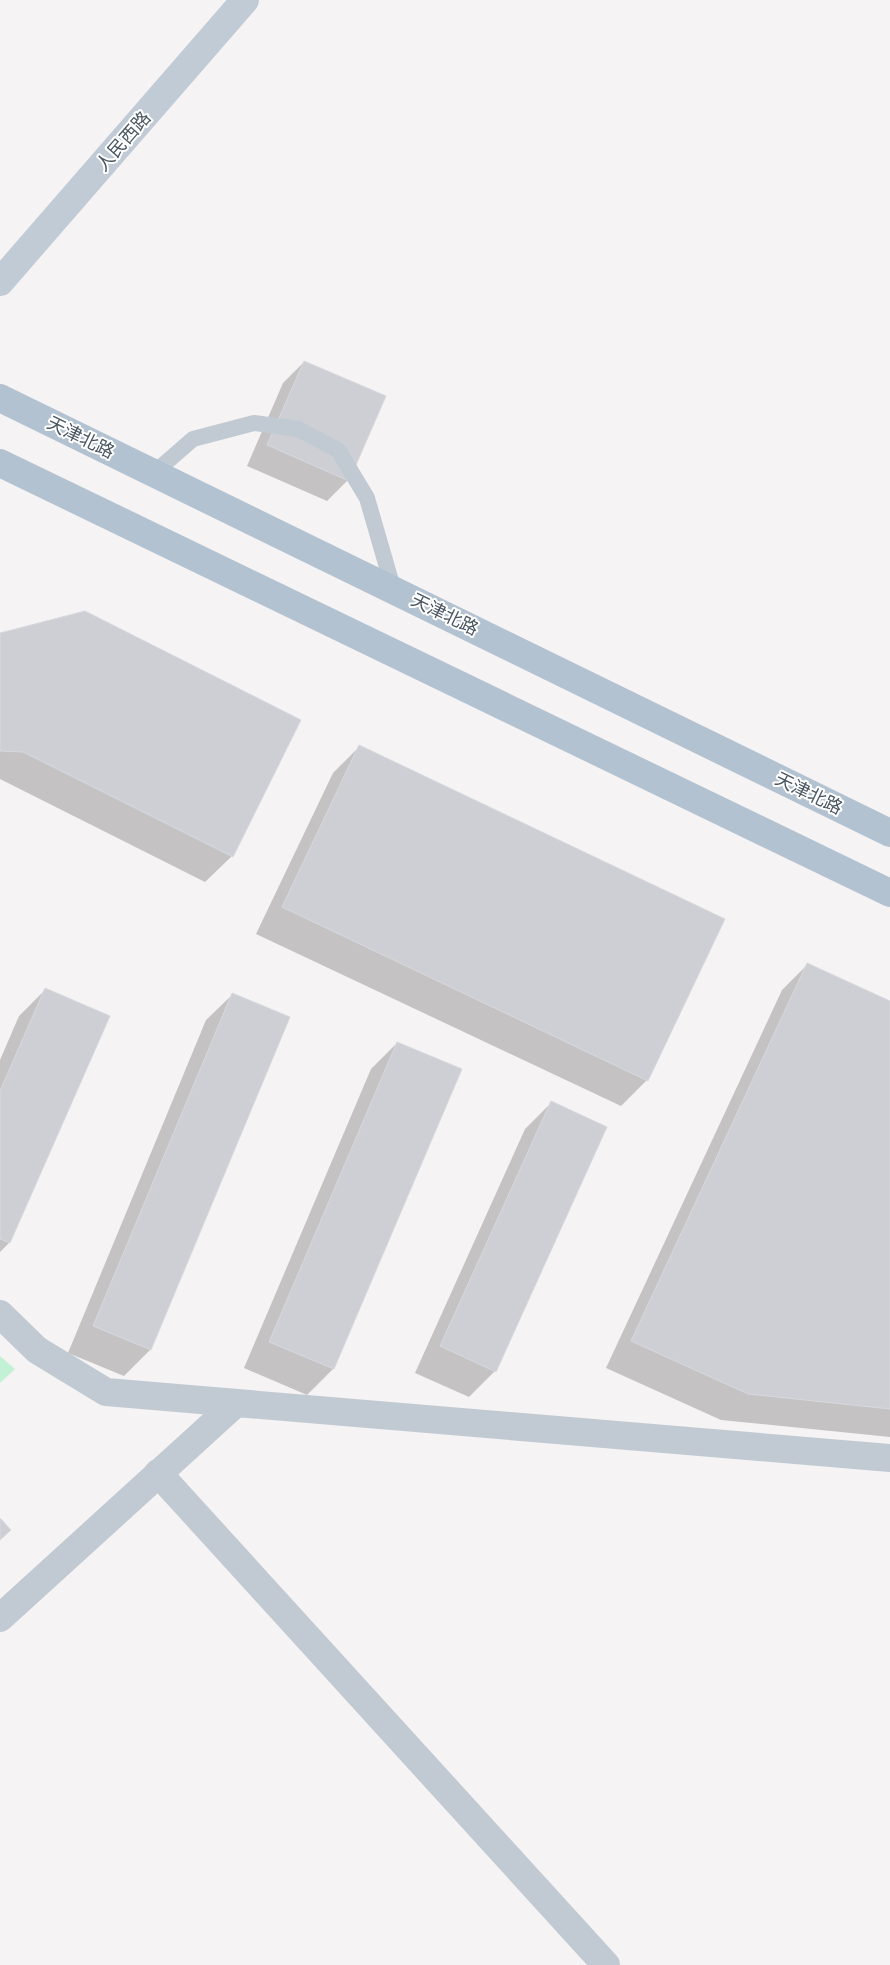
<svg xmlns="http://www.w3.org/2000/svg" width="890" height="1965" font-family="Raleway,'Noto Sans SC',sans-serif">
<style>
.green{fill:#c3f1d5}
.shadow{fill:#0003}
.building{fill:#cdcfd5;stroke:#d7d9de}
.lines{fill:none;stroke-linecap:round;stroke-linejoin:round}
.lane{stroke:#c1cad2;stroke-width:16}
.street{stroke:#c1cad2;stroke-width:28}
.secondary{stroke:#c1cbd6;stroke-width:28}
.primary{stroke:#b3c2d1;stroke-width:28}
.labels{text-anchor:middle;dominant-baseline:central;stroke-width:4;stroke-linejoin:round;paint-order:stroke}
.street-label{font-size:18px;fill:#4a5661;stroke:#fff}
</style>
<rect width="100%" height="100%" fill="#f5f3f3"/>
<polygon class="green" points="0,1356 15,1369 0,1383"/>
<g class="shadow">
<polygon points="304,362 348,480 327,501 247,466 283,383"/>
<polygon points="0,634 232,856 205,882 0,779"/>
<polygon points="359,747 647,1080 621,1106 256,934 333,773"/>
<polygon points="808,964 890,1003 890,1437 721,1420 606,1368 782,990"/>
<polygon points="46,989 9,1243 0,1252 0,1060 19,1016"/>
<polygon points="233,994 288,1017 150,1350 124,1376 68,1353 206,1020"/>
<polygon points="397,1043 461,1070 333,1369 307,1395 244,1368 371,1069"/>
<polygon points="551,1103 495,1371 469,1397 415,1373 525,1129"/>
</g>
<g class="building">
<polygon points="304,361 386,396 349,481 267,445"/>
<polygon points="85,611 301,720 233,857 23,752 0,751 0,633"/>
<polygon points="359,745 725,919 648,1081 282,907"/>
<polygon points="807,963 890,1001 890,1409 748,1394 631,1341"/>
<polygon points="45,988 110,1016 10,1243 0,1239 0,1091"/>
<polygon points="232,993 290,1017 151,1350 93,1326"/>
<polygon points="397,1042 462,1069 334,1369 269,1342"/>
<polygon points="551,1101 607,1127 496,1372 440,1346"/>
<polygon points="0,1518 11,1530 0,1540"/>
</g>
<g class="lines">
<polyline class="lane" points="155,472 193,439 254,423 298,429 338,450 367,498 393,588"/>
<g class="street">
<polyline points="0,1314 37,1350 106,1392 890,1458"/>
<polyline points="158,1473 606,1965"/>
<polyline points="0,1618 235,1404"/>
</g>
<polyline class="secondary" points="0,282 245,0"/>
<g class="primary">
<polyline points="0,398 890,833"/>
<polyline points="0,463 890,893"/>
</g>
</g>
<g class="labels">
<g class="street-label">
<text transform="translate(123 141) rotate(-49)">人民西路</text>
<text transform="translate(81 437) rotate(26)">天津北路</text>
<text transform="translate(445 614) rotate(26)">天津北路</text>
<text transform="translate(809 793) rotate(26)">天津北路</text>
</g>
</g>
</svg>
